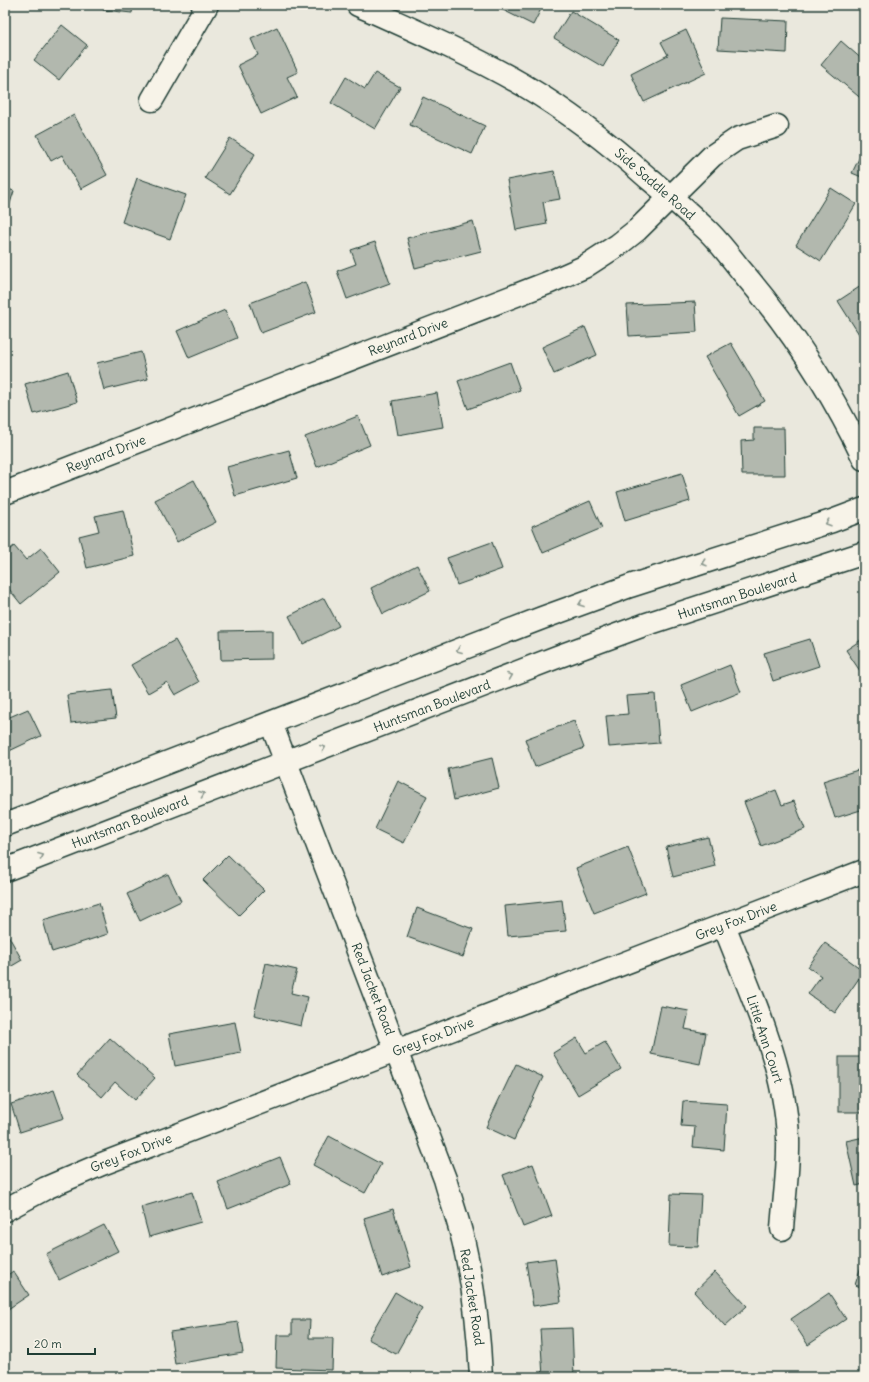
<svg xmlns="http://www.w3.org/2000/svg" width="869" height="1382" font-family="Delius,sans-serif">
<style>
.building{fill:#b2b8ae;stroke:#1f3d34}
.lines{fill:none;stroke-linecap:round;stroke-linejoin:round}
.street-casing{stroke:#1f3d34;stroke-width:25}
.secondary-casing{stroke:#1f3d34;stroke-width:25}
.street{stroke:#f7f3e8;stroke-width:22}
.secondary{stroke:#f7f3e8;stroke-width:22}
.oneway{stroke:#8b988e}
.labels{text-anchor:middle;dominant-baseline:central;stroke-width:3.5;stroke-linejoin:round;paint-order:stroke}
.street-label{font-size:13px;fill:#1f3d34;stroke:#f7f3e8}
</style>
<rect width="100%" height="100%" fill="#eae8dd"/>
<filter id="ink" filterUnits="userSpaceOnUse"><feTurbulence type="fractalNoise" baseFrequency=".025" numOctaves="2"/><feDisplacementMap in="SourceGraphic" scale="8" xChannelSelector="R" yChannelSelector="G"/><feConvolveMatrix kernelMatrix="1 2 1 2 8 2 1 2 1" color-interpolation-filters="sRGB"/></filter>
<g filter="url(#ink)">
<g class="building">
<polygon points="104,5 133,5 132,13 103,10"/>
<polygon points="493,5 543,5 533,25"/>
<polygon points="571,11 619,40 603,67 554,38"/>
<polygon points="720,18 788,21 787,53 718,49"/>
<polygon points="62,25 87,45 59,80 34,60"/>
<polygon points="277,27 298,72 287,77 297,97 261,114 238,65 258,55 251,39"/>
<polygon points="686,30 706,73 644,102 631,74 668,55 661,42"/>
<polygon points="841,41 864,61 864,101 821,65"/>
<polygon points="375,73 400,87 375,129 331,103 346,77 365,89"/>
<polygon points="423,97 485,126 472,154 410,125"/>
<polygon points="74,115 107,175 81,189 62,155 51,161 37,135"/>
<polygon points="230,138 255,154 230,194 205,178"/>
<polygon points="864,148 864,178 852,173"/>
<polygon points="554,171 560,199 543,202 547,224 516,230 507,180"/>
<polygon points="137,178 186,195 170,239 122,222"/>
<polygon points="5,188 14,191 5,219"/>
<polygon points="831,188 856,204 821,261 796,245"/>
<polygon points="473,221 481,251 415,268 407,238"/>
<polygon points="375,242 390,283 347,299 337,271 356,264 351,250"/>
<polygon points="305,282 316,312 261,333 250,303"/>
<polygon points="864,284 864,342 838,301"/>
<polygon points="695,302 697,332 629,336 627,305"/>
<polygon points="225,310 237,338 189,358 177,331"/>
<polygon points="585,327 597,355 554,374 542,347"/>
<polygon points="731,343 765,401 739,416 705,357"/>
<polygon points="141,352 148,379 104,390 97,363"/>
<polygon points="510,362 520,390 468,409 458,381"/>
<polygon points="68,371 77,402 34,414 25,384"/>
<polygon points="437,393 443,427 398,435 392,401"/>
<polygon points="358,416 370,445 317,467 305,437"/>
<polygon points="754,428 784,428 785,475 742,475 741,441 754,440"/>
<polygon points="289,450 297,478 235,496 227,467"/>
<polygon points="682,473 690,501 625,521 617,492"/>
<polygon points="194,480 216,522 177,542 155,500"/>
<polygon points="590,501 602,528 543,553 532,526"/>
<polygon points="123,510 134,556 87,568 79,536 99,531 95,516"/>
<polygon points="492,542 502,569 457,585 447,558"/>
<polygon points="14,546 26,560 41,548 60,572 21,604 5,584 5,553"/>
<polygon points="417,565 430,591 383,614 371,588"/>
<polygon points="324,598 339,626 303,644 289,616"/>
<polygon points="272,630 272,659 221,660 220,631"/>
<polygon points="864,638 864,677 846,650"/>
<polygon points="810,639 819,666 773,681 764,653"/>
<polygon points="175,640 199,682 175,695 167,682 148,693 131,665"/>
<polygon points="730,665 741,692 692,712 681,685"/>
<polygon points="112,690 116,718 71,723 67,695"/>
<polygon points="655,694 659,743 609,747 606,716 628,714 626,696"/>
<polygon points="28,709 41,736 5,753 5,719"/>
<polygon points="574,721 584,748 535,767 525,739"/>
<polygon points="492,758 499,788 454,800 448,769"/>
<polygon points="864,768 864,809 835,818 823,781"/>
<polygon points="398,781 427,796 404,843 375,829"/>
<polygon points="776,790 782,805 794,801 805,829 761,846 744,802"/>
<polygon points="708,837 715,866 673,877 666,847"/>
<polygon points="628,847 646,893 594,913 576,868"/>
<polygon points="228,855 264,890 239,915 203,880"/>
<polygon points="168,874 181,901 140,921 127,894"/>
<polygon points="562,900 566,931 508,936 505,906"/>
<polygon points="99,903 108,934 52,952 43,920"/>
<polygon points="417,908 473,929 463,957 407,937"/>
<polygon points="8,935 22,960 5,970 5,937"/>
<polygon points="825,943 864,971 835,1013 808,994 821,976 808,967"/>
<polygon points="266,963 297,970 291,993 308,997 301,1026 254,1015"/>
<polygon points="661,1006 689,1011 685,1029 706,1033 700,1064 651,1054"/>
<polygon points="235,1022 241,1053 175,1066 169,1034"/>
<polygon points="110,1038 155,1078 135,1100 115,1082 102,1097 77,1075"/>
<polygon points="577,1038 586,1053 605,1042 621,1069 578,1095 553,1053"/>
<rect x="839" y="1057" width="25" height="55"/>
<polygon points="516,1064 543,1077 514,1140 486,1127"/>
<polygon points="54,1090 64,1118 20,1132 11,1104"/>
<polygon points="683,1101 727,1104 724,1150 693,1147 695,1127 681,1126"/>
<polygon points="329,1136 381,1164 365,1193 313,1165"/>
<polygon points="864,1137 864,1184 856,1186 846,1141"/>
<polygon points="280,1157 291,1184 228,1209 218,1182"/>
<polygon points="533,1164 552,1216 523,1227 503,1175"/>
<polygon points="192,1192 201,1222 149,1237 141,1207"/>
<polygon points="671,1194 701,1195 698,1247 669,1246"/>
<polygon points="393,1209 411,1267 382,1277 364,1218"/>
<polygon points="104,1225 118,1251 59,1280 46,1254"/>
<polygon points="864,1257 864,1288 855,1285"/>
<polygon points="555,1258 561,1302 533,1306 526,1262"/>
<polygon points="13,1271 29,1295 5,1311 5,1277"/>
<polygon points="715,1272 747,1306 725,1326 694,1292"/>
<polygon points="395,1292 422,1308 396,1354 368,1339"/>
<polygon points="829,1293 846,1319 808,1345 791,1319"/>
<polygon points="292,1320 310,1320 309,1338 333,1338 332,1370 276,1368 277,1335 292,1335"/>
<polygon points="238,1322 243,1353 175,1364 170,1332"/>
<polygon points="572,1328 574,1377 543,1377 540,1329"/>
</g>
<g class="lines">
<defs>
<g id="street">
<path d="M358,5C414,30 471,55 525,86C569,112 610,144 648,178C669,195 689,213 708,231C720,243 730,256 740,269C790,327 831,390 864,459"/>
<polyline points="152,100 207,5"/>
<polyline points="5,493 550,282 584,267 618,245 637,230 712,156 737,139 777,126"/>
<path d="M271,723L445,1179C451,1201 459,1222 464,1244C474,1288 479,1332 481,1377"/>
<path d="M724,925C750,993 785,1064 788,1138C789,1168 784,1199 782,1229"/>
<polyline points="5,1210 46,1188 102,1164 864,871"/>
</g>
<g id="secondary">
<polyline points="5,825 542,618 630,586 832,521 864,509"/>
<polyline points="5,870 557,657 644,625 864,553"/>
</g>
</defs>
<use href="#street" class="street-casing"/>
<use href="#secondary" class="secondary-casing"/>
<use href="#street" class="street"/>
<use href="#secondary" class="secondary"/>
</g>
<defs><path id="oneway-chevron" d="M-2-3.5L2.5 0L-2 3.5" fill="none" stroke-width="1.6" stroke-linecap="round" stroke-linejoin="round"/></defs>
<g class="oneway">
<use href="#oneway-chevron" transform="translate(828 523) rotate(162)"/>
<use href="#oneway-chevron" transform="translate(704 563) rotate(162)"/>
<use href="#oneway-chevron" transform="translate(581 604) rotate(160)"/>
<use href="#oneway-chevron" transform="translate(459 650) rotate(159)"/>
<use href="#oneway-chevron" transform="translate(510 676) rotate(-21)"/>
<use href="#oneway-chevron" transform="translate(323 748) rotate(-21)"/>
<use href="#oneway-chevron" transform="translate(202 794) rotate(-21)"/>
<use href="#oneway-chevron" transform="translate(41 856) rotate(-21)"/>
</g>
</g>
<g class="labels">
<g class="street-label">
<text transform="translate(655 184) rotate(41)">Side Saddle Road</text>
<text transform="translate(408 337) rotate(-21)">Reynard Drive</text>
<text transform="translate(106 454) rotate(-21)">Reynard Drive</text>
<text transform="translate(737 596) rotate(-18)">Huntsman Boulevard</text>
<text transform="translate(432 706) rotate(-21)">Huntsman Boulevard</text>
<text transform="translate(130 822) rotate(-21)">Huntsman Boulevard</text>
<text transform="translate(736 921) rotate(-21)">Grey Fox Drive</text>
<text transform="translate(373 989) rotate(69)">Red Jacket Road</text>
<text transform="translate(433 1037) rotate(-21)">Grey Fox Drive</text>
<text transform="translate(765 1039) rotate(72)">Little Ann Court</text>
<text transform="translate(131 1153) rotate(-21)">Grey Fox Drive</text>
<text transform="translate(472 1297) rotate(81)">Red Jacket Road</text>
</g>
</g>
<rect width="869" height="1382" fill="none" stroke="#f7f3e8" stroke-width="20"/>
<rect x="10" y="10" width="849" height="1362" fill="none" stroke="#1f3d34" stroke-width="1.5" filter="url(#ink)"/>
<path d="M28 1348v6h67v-6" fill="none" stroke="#1f3d34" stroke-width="2"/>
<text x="34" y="1348" font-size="12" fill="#1f3d34" stroke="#f7f3e8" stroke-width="3" paint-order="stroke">20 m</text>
</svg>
